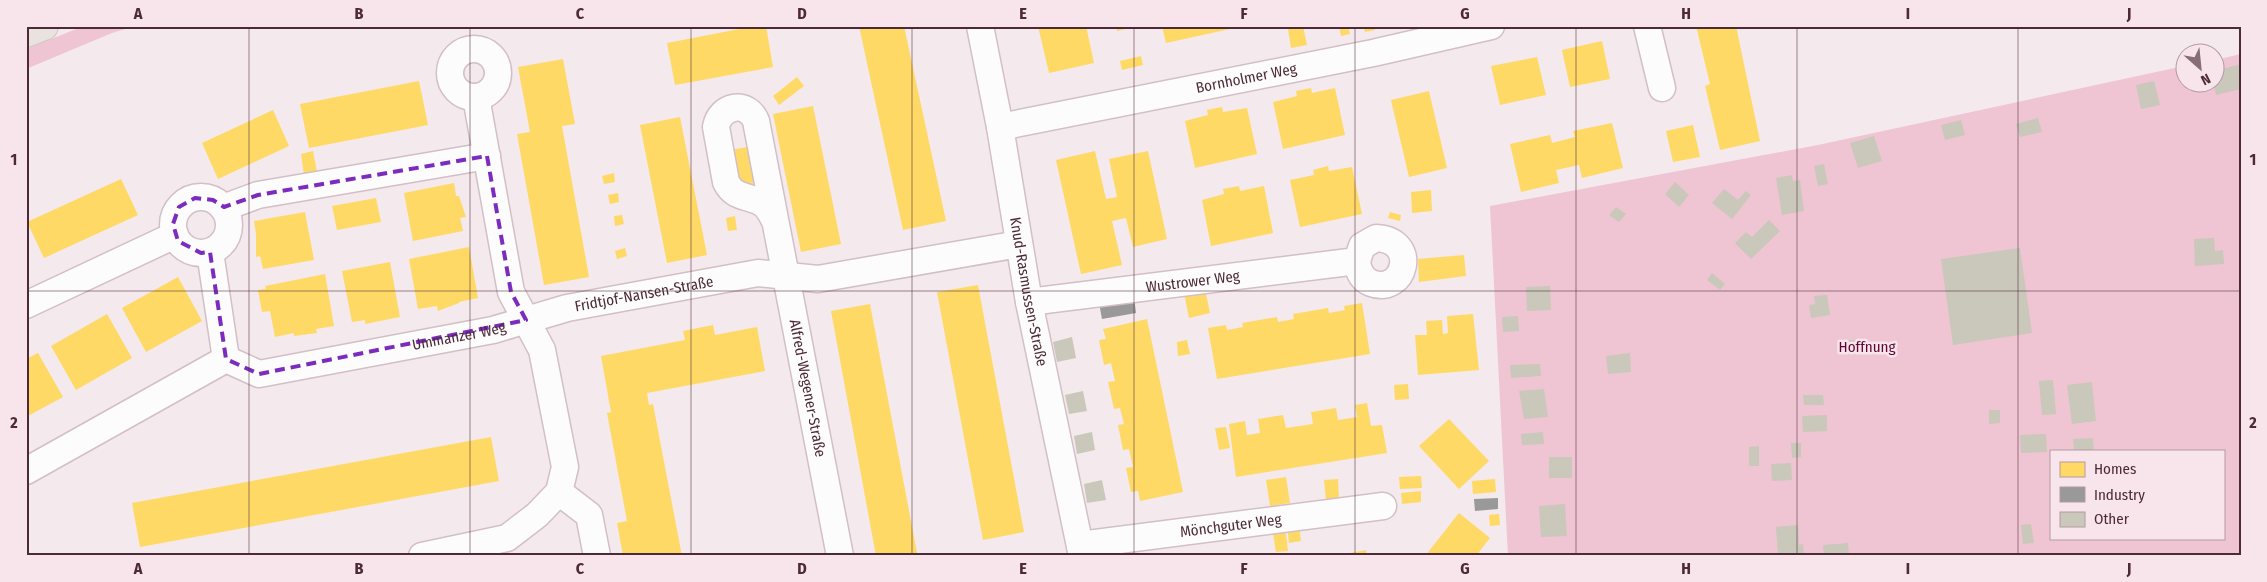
<svg xmlns="http://www.w3.org/2000/svg" width="2267" height="582" font-family="'Fira Sans Condensed',sans-serif">
<style>
.green{fill:#efc5d3;fill-rule:evenodd}
.homes{fill:#ffd966}
.industry{fill:#999}
.building{fill:#cac7bb}
.lines{fill:none;stroke-linecap:round;stroke-linejoin:round}
.minor-casing{stroke:#d3bfc6;stroke-width:29}
.major-casing{stroke:#d0c4c8;stroke-width:30}
.minor{stroke:#fdfcfc;stroke-width:26}
.major{stroke:#eae2de;stroke-width:28}
.marked{fill:none;stroke:#7b2cbf;stroke-width:4;stroke-dasharray:10 6;stroke-linejoin:round}
.grid{fill:none;stroke:#4c2a37;stroke-width:1;stroke-opacity:0.55}
.labels{text-anchor:middle;dominant-baseline:central;stroke-width:5;stroke-linejoin:round;paint-order:stroke}
.street-label{font-size:15px;fill:#4c2a37;stroke:#f8e5eb}
.park-label{font-size:15px;fill:#5f0734;stroke:#f8e5eb}
.neatline{fill:none;stroke:#4c2a37;stroke-width:2}
.grid-label{font-size:16px;text-anchor:middle;font-weight:bold;fill:#4c2a37}
</style>
<rect width="100%" height="100%" fill="#f4e9ec"/>
<g class="green">
<polygon points="84,26 135,26 112,33 26,69 26,49"/>
<path d="M2241,54V556H1508L1490,206L1818,145L2184,66V82H2214L2215,60ZM2051,451H2223V538H2051Z"/>
</g>
<g class="homes">
<polygon points="755,26 766,26 773,67 675,85 667,43"/>
<polygon points="859,26 904,26 946,221 903,230"/>
<polygon points="1038,26 1086,26 1094,63 1049,73"/>
<polygon points="1116,26 1134,26 1134,27 1117,31"/>
<polygon points="1162,26 1238,26 1239,27 1166,43"/>
<polygon points="1303,26 1307,45 1291,48 1288,29"/>
<polygon points="1339,26 1348,26 1350,34 1341,36"/>
<polygon points="1363,26 1375,26 1375,30 1365,32"/>
<polygon points="1696,26 1736,26 1760,141 1720,150 1705,86 1710,84"/>
<polygon points="1602,41 1610,79 1570,87 1562,50"/>
<polygon points="1141,56 1143,65 1122,70 1120,61"/>
<polygon points="1537,57 1546,95 1500,105 1491,66"/>
<polygon points="563,59 575,124 562,126 589,277 544,285 517,134 530,132 518,67"/>
<polygon points="797,77 804,86 779,105 773,96"/>
<polygon points="419,81 428,125 309,148 300,104"/>
<polygon points="1311,88 1312,93 1335,88 1345,135 1283,149 1273,102 1297,96 1296,91"/>
<polygon points="1429,91 1447,168 1409,177 1391,100"/>
<polygon points="813,106 841,244 801,252 773,114"/>
<polygon points="1222,107 1223,112 1247,108 1257,154 1195,168 1185,121 1208,115 1207,110"/>
<polygon points="273,110 289,146 218,179 202,143"/>
<polygon points="680,117 707,255 667,263 640,125"/>
<polygon points="1612,123 1623,168 1582,178 1579,165 1556,170 1559,183 1521,192 1510,144 1550,135 1552,143 1575,137 1573,131"/>
<polygon points="1693,125 1700,157 1673,162 1666,131"/>
<polygon points="748,147 755,183 737,187 730,150"/>
<polygon points="313,151 317,172 304,175 301,154"/>
<polygon points="1095,151 1106,199 1117,197 1109,159 1148,151 1167,239 1133,247 1126,218 1112,221 1122,265 1081,274 1056,160"/>
<polygon points="1328,166 1329,171 1352,167 1362,214 1300,227 1290,180 1314,175 1313,170"/>
<polygon points="614,173 615,182 604,184 602,176"/>
<polygon points="121,179 138,215 44,258 27,222"/>
<polygon points="454,183 456,196 459,196 466,217 460,218 463,231 413,241 404,193"/>
<polygon points="1239,186 1240,191 1264,186 1273,233 1211,246 1202,200 1224,194 1223,189"/>
<polygon points="1431,190 1432,211 1412,213 1411,192"/>
<polygon points="618,193 619,202 610,204 608,195"/>
<polygon points="376,198 381,222 337,230 332,206"/>
<polygon points="305,212 314,260 263,269 260,256 256,257 256,234 254,221"/>
<polygon points="1390,212 1401,215 1400,221 1388,218"/>
<polygon points="622,215 624,224 615,226 614,216"/>
<polygon points="735,216 737,230 728,231 726,218"/>
<polygon points="469,247 478,298 459,302 459,303 438,311 437,306 418,309 409,259"/>
<polygon points="625,248 627,256 617,259 615,251"/>
<polygon points="1464,255 1466,276 1419,282 1418,259"/>
<polygon points="390,262 400,317 365,324 365,320 352,322 342,271"/>
<polygon points="325,274 334,326 316,329 317,333 294,336 294,333 275,337 270,311 262,312 258,290 266,289 265,286"/>
<polygon points="178,277 202,321 146,352 122,308"/>
<polygon points="1204,284 1210,313 1189,318 1183,288"/>
<polygon points="978,285 1024,532 983,540 937,292"/>
<polygon points="1362,303 1370,354 1217,379 1208,328 1226,325 1227,330 1243,327 1242,323 1277,317 1278,322 1294,319 1293,314 1328,308 1329,313 1345,310 1344,306"/>
<polygon points="870,304 917,553 901,556 876,556 831,311"/>
<polygon points="107,314 132,358 76,390 51,346"/>
<polygon points="1473,314 1479,370 1418,375 1415,335 1427,335 1426,321 1442,320 1443,334 1448,333 1447,316"/>
<polygon points="1147,319 1183,492 1140,501 1138,491 1131,492 1126,468 1133,467 1129,449 1123,450 1118,425 1124,424 1120,408 1114,409 1108,382 1115,381 1111,363 1104,365 1099,340 1106,339 1103,329"/>
<polygon points="713,325 715,335 757,327 765,371 647,393 649,405 653,404 682,556 623,556 617,523 627,521 607,413 611,412 601,356 685,340 683,331"/>
<polygon points="1187,340 1190,354 1178,356 1177,342"/>
<polygon points="38,353 63,397 26,417 26,359"/>
<polygon points="1408,384 1409,399 1395,400 1394,385"/>
<polygon points="1367,403 1371,426 1382,425 1387,453 1236,477 1229,424 1245,421 1247,435 1260,433 1258,419 1283,415 1286,428 1313,424 1311,412 1336,408 1338,420 1357,417 1355,405"/>
<polygon points="1449,419 1489,461 1459,489 1419,446"/>
<polygon points="1226,427 1230,448 1219,450 1215,428"/>
<polygon points="491,437 499,481 140,547 132,503"/>
<polygon points="1421,476 1422,488 1400,489 1399,477"/>
<polygon points="1286,477 1290,503 1270,506 1266,480"/>
<polygon points="1338,479 1339,499 1326,500 1324,480"/>
<polygon points="1495,479 1496,492 1473,494 1472,481"/>
<polygon points="1421,491 1421,502 1402,504 1401,493"/>
<polygon points="1459,513 1490,538 1476,556 1425,556"/>
<polygon points="1499,514 1500,525 1490,526 1489,515"/>
<polygon points="1299,524 1301,541 1289,543 1287,526"/>
<polygon points="1285,526 1288,551 1276,552 1272,528"/>
<polygon points="1366,550 1367,556 1350,556 1350,553"/>
</g>
<g class="industry">
<polygon points="1134,297 1136,313 1102,319 1099,303"/>
<polygon points="1498,498 1498,509 1475,511 1474,499"/>
</g>
<g class="building">
<polygon points="2241,64 2241,89 2216,95 2213,82 2214,80 2220,78 2218,70"/>
<polygon points="2154,81 2160,105 2141,109 2136,85"/>
<polygon points="2038,118 2042,132 2020,137 2016,124"/>
<polygon points="1961,120 1965,135 1945,140 1941,125"/>
<polygon points="1874,136 1882,161 1858,168 1850,143"/>
<polygon points="1824,164 1828,184 1818,186 1814,166"/>
<polygon points="1792,175 1793,181 1800,180 1804,211 1782,215 1776,178"/>
<polygon points="1675,182 1689,195 1679,207 1665,194"/>
<polygon points="1724,189 1738,200 1746,191 1751,195 1732,219 1712,203"/>
<polygon points="1616,207 1626,214 1619,222 1609,215"/>
<polygon points="1769,220 1780,231 1751,259 1735,243 1746,232 1752,237"/>
<polygon points="2214,238 2215,251 2223,250 2224,264 2195,266 2194,239"/>
<polygon points="2020,248 2032,333 1953,345 1941,259"/>
<polygon points="1712,273 1725,284 1720,290 1707,280"/>
<polygon points="1550,286 1551,310 1527,311 1526,287"/>
<polygon points="1827,295 1830,315 1811,318 1809,305 1815,304 1814,296"/>
<polygon points="1518,316 1519,331 1503,332 1502,317"/>
<polygon points="1072,337 1076,358 1057,362 1053,342"/>
<polygon points="1849,340 1861,340 1862,354 1850,354"/>
<polygon points="1630,353 1631,372 1608,374 1606,356"/>
<polygon points="1540,364 1541,376 1511,378 1510,365"/>
<polygon points="2053,380 2056,414 2042,415 2039,381"/>
<polygon points="2092,382 2096,421 2072,424 2067,385"/>
<polygon points="1544,389 1548,417 1524,419 1519,391"/>
<polygon points="1083,391 1087,411 1069,414 1065,395"/>
<polygon points="1803,395 1823,395 1824,405 1804,405"/>
<polygon points="1989,410 2000,410 2000,423 1989,424"/>
<polygon points="1827,415 1827,431 1803,432 1802,416"/>
<polygon points="1092,432 1095,450 1077,454 1074,436"/>
<polygon points="1543,432 1544,444 1522,445 1521,434"/>
<polygon points="2046,434 2047,452 2021,453 2020,435"/>
<polygon points="2093,438 2094,451 2074,451 2073,439"/>
<polygon points="1791,443 1801,443 1801,457 1792,458"/>
<polygon points="1759,446 1759,466 1749,466 1749,447"/>
<rect x="1549" y="457" width="23" height="21"/>
<polygon points="1791,463 1792,480 1772,481 1771,464"/>
<polygon points="1102,480 1106,500 1087,503 1084,484"/>
<polygon points="1565,504 1567,536 1541,537 1539,506"/>
<polygon points="2031,524 2034,543 2023,544 2021,525"/>
<polygon points="1798,525 1799,545 1803,544 1804,556 1778,556 1776,527"/>
<polygon points="1848,543 1849,556 1824,556 1823,545"/>
</g>
<g class="lines">
<defs>
<g id="minor">
<path id="s1" d="M980,26L1000,127L1029,302L1082,556"/>
<polyline points="1647,26 1662,88"/>
<circle cx="474" cy="73" r="24"/>
<path id="s2" d="M1000,127L1373,53L1491,26"/>
<circle cx="201" cy="225" r="28"/>
<polyline points="223,208 258,195 487,156"/>
<path id="s3" d="M775,221C771,213 767,205 760,202C746,195 734,198 726,182L716,127C720,105 747,100 756,121L840,556"/>
<polyline points="210,252 226,359"/>
<path id="s4" d="M1029,302L1357,261C1358,270 1361,279 1371,283C1405,296 1420,240 1376,238L1362,246L1357,261"/>
<polyline points="26,305 175,235"/>
<path id="s5" d="M26,471L226,359L259,374L493,330L567,308L758,273L818,279L1019,244"/>
<polyline points="559,492 589,515 597,556"/>
<path id="s6" d="M1080,545L1383,506"/>
<polyline points="422,556 507,538 537,515 559,492 565,467 542,350 511,292 476,97"/>
</g>
<polyline id="major" points="26,33 44,26"/>
</defs>
<use href="#minor" class="minor-casing"/>
<use href="#major" class="major-casing"/>
<use href="#minor" class="minor"/>
<use href="#major" class="major"/>
</g>
<path class="marked" d="M487,156L511,292L526,320L259,374L226,359L210,252L201,253L178,241L173,224L179,207L195,198L213,200L224,207L258,195Z"/>
<path class="grid" d="M249,26V556M470,26V556M691,26V556M912,26V556M1134,26V556M1355,26V556M1576,26V556M1797,26V556M2018,26V556M26,291H2241"/>
<g class="labels">
<g class="street-label">
<text stroke="none"><textPath href="#s2" startOffset="251">Bornholmer Weg</textPath></text>
<text stroke="none"><textPath href="#s4" startOffset="165">Wustrower Weg</textPath></text>
<text stroke="none"><textPath href="#s1" startOffset="270">Knud-Rasmussen-Straße</textPath></text>
<text stroke="none"><textPath href="#s5" startOffset="659">Fridtjof-Nansen-Straße</textPath></text>
<text stroke="none"><textPath href="#s5" startOffset="469">Ummanzer Weg</textPath></text>
<text stroke="none"><textPath href="#s3" startOffset="449">Alfred-Wegener-Straße</textPath></text>
<text stroke="none"><textPath href="#s6" startOffset="152">Mönchguter Weg</textPath></text>
</g>
<g class="park-label">
<text x="1867" y="347">Hoffnung</text>
</g>
</g>
<rect width="2267" height="582" fill="none" stroke="#f8e5eb" stroke-width="55"/>
<rect x="2050" y="450" width="175" height="90" fill="#f8e5eb" stroke="#b39aa3"/>
<rect x="2060" y="462" width="25" height="15" fill="#ffd966" stroke="#b39aa3"/>
<text x="2094" y="474" font-size="15" fill="#4c2a37">Homes</text>
<rect x="2060" y="487" width="25" height="15" fill="#999999" stroke="#b39aa3"/>
<text x="2094" y="500" font-size="15" fill="#4c2a37">Industry</text>
<rect x="2060" y="512" width="25" height="15" fill="#cac7bb" stroke="#b39aa3"/>
<text x="2094" y="524" font-size="15" fill="#4c2a37">Other</text>
<g transform="translate(2200 68) rotate(153)"><circle r="24" fill="#f8e5eb" stroke="#b39aa3"/>
<path d="M0-4L9 19L0 12L-9 19Z" fill="#876d76"/>
<text y="-8" font-size="14" font-weight="bold" text-anchor="middle" fill="#4c2a37">N</text>
</g>
<rect x="28" y="28" width="2212" height="526" class="neatline"/>
<g class="grid-label">
<text x="138" y="19">A</text>
<text x="359" y="19">B</text>
<text x="580" y="19">C</text>
<text x="802" y="19">D</text>
<text x="1023" y="19">E</text>
<text x="1244" y="19">F</text>
<text x="1465" y="19">G</text>
<text x="1686" y="19">H</text>
<text x="1908" y="19">I</text>
<text x="2129" y="19">J</text>
<text x="14" y="165">1</text>
<text x="2253" y="165">1</text>
<text x="14" y="428">2</text>
<text x="2253" y="428">2</text>
<text x="138" y="574">A</text>
<text x="359" y="574">B</text>
<text x="580" y="574">C</text>
<text x="802" y="574">D</text>
<text x="1023" y="574">E</text>
<text x="1244" y="574">F</text>
<text x="1465" y="574">G</text>
<text x="1686" y="574">H</text>
<text x="1908" y="574">I</text>
<text x="2129" y="574">J</text>
</g>
</svg>
